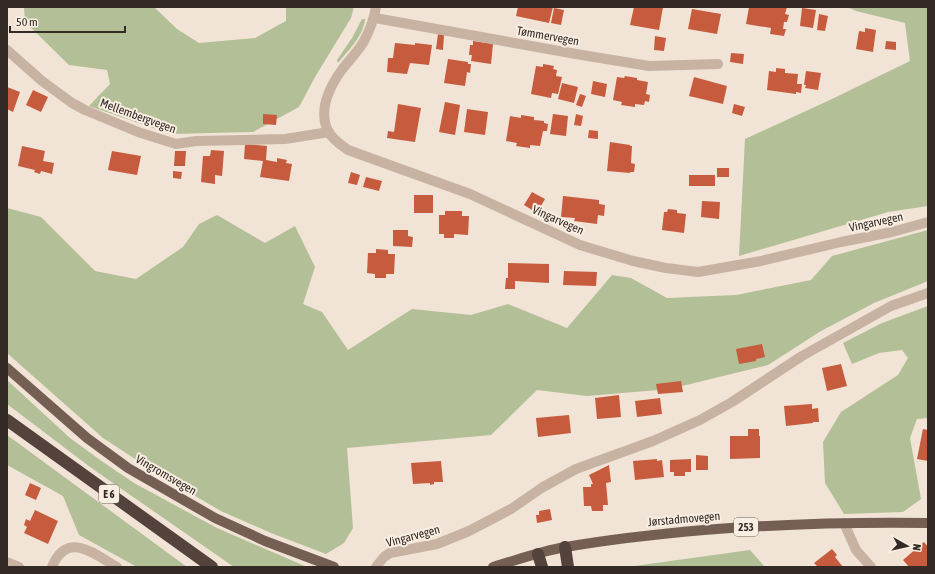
<svg xmlns="http://www.w3.org/2000/svg" width="935" height="574" font-family="'Asap Condensed',sans-serif">
<style>
.green{fill:#b3bf96}
.building{fill:#c75b3d}
.lines{fill:none;stroke-linecap:round;stroke-linejoin:round}
.minor{stroke:#c8b3a2;stroke-width:10}
.major{stroke:#755f55;stroke-width:10}
.highway{stroke:#54423c;stroke-width:12}
.labels{text-anchor:middle;dominant-baseline:central;stroke-width:4;stroke-linejoin:round;paint-order:stroke}
.shield{fill:#f9eee2;stroke:#6e645e;stroke-width:1}
.shield-label{font-size:11px;font-weight:bold;fill:#332925}
.street-label{font-size:12px;fill:#332925;stroke:#f9eee2}
</style>
<rect width="100%" height="100%" fill="#f1e3d6"/>
<g class="green">
<polygon points="24,7 154,7 177,29 199,43 255,38 286,21 286,7 354,7 351,18 315,77 299,107 253,132 171,134 89,106 110,84 107,70 69,65 25,22"/>
<polygon points="847,7 928,7 928,206 888,212 739,256 745,139 832,99 910,61 905,23 856,11"/>
<path d="M362,19H365C364,35 348,51 338,63L337,60L352,38Z"/>
<polygon points="7,208 41,217 95,271 136,279 183,247 199,224 217,215 265,243 295,226 315,267 303,304 322,312 348,350 412,309 471,315 508,304 567,328 612,275 631,278 667,298 736,295 811,280 832,256 928,230 928,281 874,303 821,331 768,365 670,389 587,396 537,390 491,435 347,448 353,528 344,543 326,554 271,533 221,511 161,476 103,438 7,353"/>
<polygon points="928,306 928,418 917,419 910,438 921,499 903,512 844,514 825,483 823,442 841,412 898,375 908,358 902,350 879,353 852,364 843,343 882,323"/>
<polygon points="7,380 70,438 103,462 134,483 217,528 307,567 234,567 90,467 7,404"/>
<polygon points="7,435 187,567 137,567 79,535 63,496 7,465"/>
<polygon points="750,550 765,567 627,567"/>
</g>
<g class="building">
<polygon points="518,7 553,7 549,23 516,16"/>
<polygon points="634,7 648,8 648,7 663,7 659,30 630,25"/>
<polygon points="749,7 787,7 785,14 789,15 787,22 784,22 783,29 786,29 784,36 770,34 771,28 746,24"/>
<polygon points="554,8 564,10 561,25 551,23"/>
<polygon points="802,8 816,10 813,28 800,26"/>
<polygon points="692,9 721,14 717,34 688,29"/>
<polygon points="819,14 828,16 825,31 817,30"/>
<polygon points="865,28 876,30 873,52 856,49 859,31 865,32"/>
<polygon points="438,34 444,35 443,50 436,49"/>
<polygon points="655,36 666,38 664,51 654,50"/>
<polygon points="473,41 493,44 491,64 471,61 472,55 469,55 470,45 473,45"/>
<polygon points="886,41 896,42 896,50 885,49"/>
<polygon points="395,43 415,45 415,43 432,45 429,65 410,63 407,74 387,72 388,58 393,58"/>
<polygon points="731,53 744,54 743,64 730,62"/>
<polygon points="448,59 468,62 468,64 471,64 470,73 467,72 465,86 444,83"/>
<polygon points="543,64 554,66 553,69 557,70 556,76 562,77 558,94 552,93 551,98 531,94 536,66 543,67"/>
<polygon points="776,68 785,69 785,73 798,74 797,84 802,84 801,93 796,92 796,94 767,90 769,71 776,72"/>
<polygon points="806,71 821,73 818,90 805,88 806,85 804,85"/>
<polygon points="625,76 637,78 637,80 648,82 646,94 650,95 649,102 645,101 644,105 635,104 635,107 621,105 622,102 613,100 617,77 624,78"/>
<polygon points="694,77 727,86 723,104 689,96"/>
<polygon points="593,81 607,84 605,97 591,94"/>
<polygon points="562,83 578,87 574,103 558,99"/>
<polygon points="7,87 20,92 13,112 7,109"/>
<polygon points="33,90 48,97 41,112 26,105"/>
<polygon points="580,94 586,96 582,107 576,105"/>
<polygon points="445,102 460,105 455,135 439,132"/>
<polygon points="398,104 421,108 415,142 387,138 388,131 394,132"/>
<polygon points="734,104 745,107 742,116 732,113"/>
<polygon points="467,109 488,112 485,135 464,132"/>
<polygon points="263,114 277,115 276,125 263,124"/>
<polygon points="553,114 568,116 566,136 550,134"/>
<polygon points="576,114 583,116 581,126 574,125"/>
<polygon points="521,115 534,117 534,120 544,121 544,123 548,124 547,131 543,131 540,146 530,145 530,148 516,146 517,143 506,141 510,116 521,118"/>
<polygon points="589,130 598,131 598,139 588,138"/>
<polygon points="610,142 630,145 630,146 632,146 631,163 635,164 634,172 630,172 630,173 607,171"/>
<polygon points="245,144 267,146 266,160 277,162 277,158 287,160 286,163 292,164 289,181 260,177 263,161 244,159"/>
<polygon points="22,146 45,151 43,161 54,163 52,174 41,171 40,174 34,172 35,170 18,166"/>
<polygon points="211,150 224,151 222,176 215,175 215,184 201,182 203,156 210,156"/>
<polygon points="112,151 141,156 137,175 108,170"/>
<polygon points="175,151 186,151 185,166 174,166"/>
<rect x="717" y="168" width="12" height="9"/>
<polygon points="173,171 182,172 181,179 173,178"/>
<polygon points="351,172 360,175 357,185 348,183"/>
<rect x="689" y="175" width="26" height="11"/>
<polygon points="366,177 382,181 379,191 363,187"/>
<polygon points="532,192 545,199 537,213 524,205"/>
<rect x="414" y="195" width="19" height="18"/>
<polygon points="563,196 599,200 599,204 605,205 604,216 598,215 597,224 574,221 575,218 561,217"/>
<polygon points="702,201 720,202 719,219 701,217"/>
<polygon points="668,209 677,210 677,213 686,214 684,233 662,230 664,212 667,212"/>
<polygon points="445,211 462,211 462,216 469,216 468,235 454,234 454,238 444,238 444,234 439,234 439,215 445,215"/>
<polygon points="393,230 408,230 408,236 413,237 412,247 393,246"/>
<polygon points="376,249 388,250 388,254 395,254 394,274 386,274 386,278 375,278 375,274 367,273 368,253 376,253"/>
<polygon points="508,263 549,264 549,283 515,281 515,289 505,289 506,278 508,278"/>
<polygon points="564,271 597,272 596,286 563,285"/>
<polygon points="762,344 765,357 756,359 756,361 739,364 736,349"/>
<polygon points="841,364 847,386 827,391 822,368"/>
<polygon points="681,381 683,392 658,394 656,384"/>
<polygon points="619,395 621,417 597,419 595,398"/>
<polygon points="660,398 662,414 637,417 635,401"/>
<polygon points="812,404 812,409 818,408 819,422 813,422 813,423 786,426 784,406"/>
<polygon points="569,415 571,433 538,437 536,418"/>
<polygon points="748,429 759,429 759,436 760,436 760,458 730,459 730,436 748,436"/>
<polygon points="923,429 928,430 928,461 917,459"/>
<polygon points="696,455 708,456 708,470 696,470"/>
<polygon points="657,459 657,461 662,460 664,477 635,480 633,461"/>
<polygon points="691,459 691,472 685,472 685,476 674,476 674,472 670,472 670,460"/>
<polygon points="441,461 443,482 434,482 434,484 430,485 430,483 413,484 411,463"/>
<polygon points="609,465 611,482 606,483 608,505 603,505 603,511 592,511 591,506 584,506 583,487 591,487 591,484 593,484 589,475"/>
<polygon points="30,483 41,488 36,500 25,495"/>
<polygon points="550,509 552,520 537,523 536,515 539,515 539,511"/>
<polygon points="35,510 58,521 48,544 24,533 27,527 24,525 26,519 30,521"/>
<polygon points="924,542 928,547 928,567 909,567 903,560"/>
<polygon points="832,549 837,555 835,557 843,567 818,567 814,563"/>
</g>
<g class="lines">
<g class="minor">
<path d="M376,7C374,19 370,30 364,41C358,52 348,61 341,71C329,88 318,110 328,131C332,139 341,145 348,150L470,194L580,245L633,261L666,268L698,272L761,261L841,242L892,232L928,222"/>
<polyline points="375,18 576,54 649,66 718,64"/>
<polyline points="7,50 42,81 72,103 85,110 138,132 176,144 196,141 285,139 329,132"/>
<polyline points="844,523 856,550 871,567"/>
<polyline points="7,562 19,567"/>
<path d="M52,567C67,530 94,554 117,567"/>
<polyline points="376,567 384,557 390,553 437,544 469,531 511,509 543,487 576,469 653,441 700,420 732,402 802,356 891,306 928,293"/>
</g>
<g class="major">
<polyline points="7,368 87,438 128,468 215,518 265,541 334,567"/>
<path d="M493,567C517,560 541,551 566,547C612,539 658,534 704,530C779,524 853,522 928,523"/>
</g>
<g class="highway">
<polyline points="7,420 212,567"/>
<polyline points="565,547 568,567"/>
<polyline points="538,554 542,567"/>
</g>
</g>
<g class="labels">
<g class="shield">
<rect x="99" y="485" width="20" height="18" rx="3"/>
<rect x="734" y="518" width="24" height="18" rx="3"/>
</g>
<g class="shield-label">
<text x="109" y="494">E 6</text>
<text x="746" y="527">253</text>
</g>
<g class="street-label">
<text transform="translate(548 36) rotate(10)">Tømmervegen</text>
<text transform="translate(138 116) rotate(20)">Mellembergvegen</text>
<text transform="translate(558 220) rotate(24)">Vingarvegen</text>
<text transform="translate(876 222) rotate(-12)">Vingarvegen</text>
<text transform="translate(166 475) rotate(30)">Vingromsvegen</text>
<text transform="translate(684 519) rotate(-5)">Jørstadmovegen</text>
<text transform="translate(413 536) rotate(-15)">Vingarvegen</text>
</g>
</g>
<rect width="935" height="574" fill="none" stroke="#332925" stroke-width="16"/>
<g transform="translate(907 546) rotate(98)" stroke="#f9eee2" stroke-width="3" paint-order="stroke">
<path d="M0-3L7 15L0 10L-7 15Z" fill="#332925"/>
<text y="-6" font-size="11" font-weight="bold" text-anchor="middle" fill="#332925">N</text>
</g>
<path d="M10 26v6h115v-6" fill="none" stroke="#332925" stroke-width="2"/>
<text x="16" y="26" font-size="12" fill="#332925" stroke="#f9eee2" stroke-width="3" paint-order="stroke">50 m</text>
</svg>
